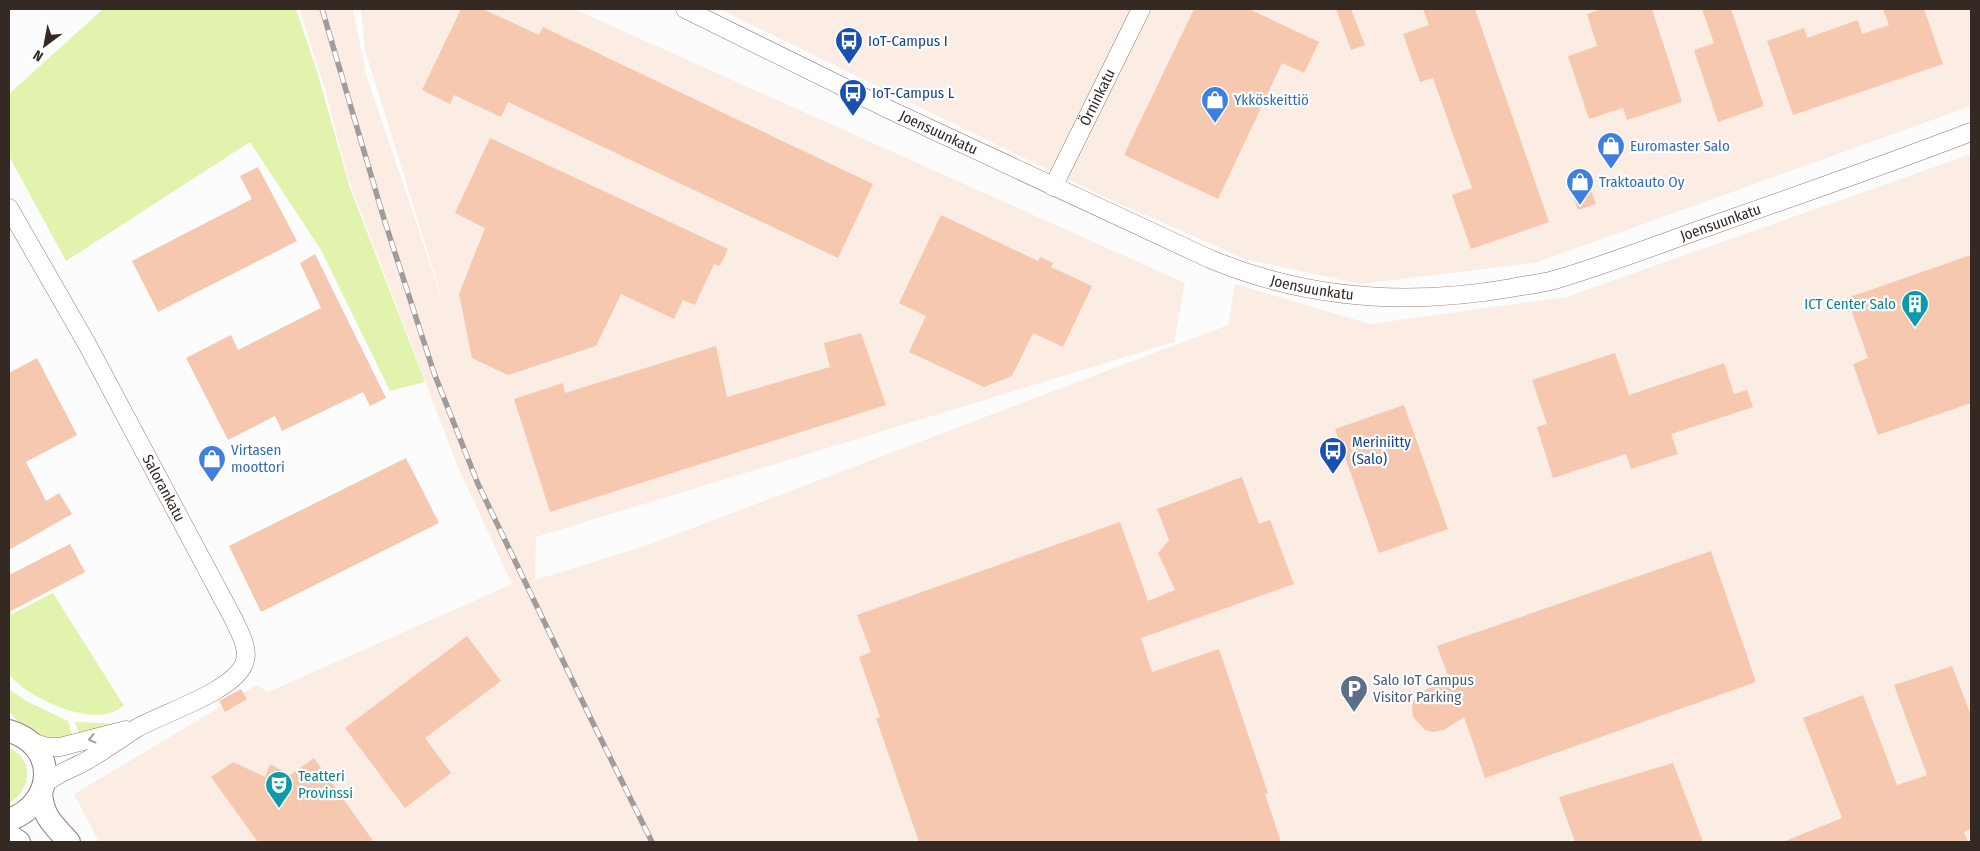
<svg xmlns="http://www.w3.org/2000/svg" width="1980" height="851" font-family="'Fira Sans Condensed',sans-serif">
<style>
.built{fill:#fcede4}
.green{fill:#e2f3ad}
.building{fill:#f5c8af}
.lines{fill:none;stroke-linecap:round;stroke-linejoin:round}
.minor-casing{stroke:#967b6c;stroke-width:19}
.major-casing{stroke:#967b6c;stroke-width:24}
.minor{stroke:#fff;stroke-width:18}
.major{stroke:#fff;stroke-width:22}
.rail-casing{stroke:#a19c99;stroke-width:5.5}
.rail{stroke:#fff;stroke-width:4;stroke-dasharray:11;stroke-linecap:butt}
.oneway{stroke:#a49f9c}
.labels{text-anchor:middle;dominant-baseline:central;stroke-width:4.5;stroke-linejoin:round;paint-order:stroke}
.transit-label{font-size:15px;fill:#164399;stroke:#fff;text-anchor:start}
.street-label{font-size:15px;fill:#342923;stroke:#fff}
.shop-label{font-size:15px;fill:#366cbe;stroke:#fff;text-anchor:start}
.culture-label{font-size:15px;fill:#0d838f;stroke:#fff;text-anchor:end}
.service-label{font-size:15px;fill:#4e5e75;stroke:#fff;text-anchor:start}
</style>
<rect width="100%" height="100%" fill="#fcfcfc"/>
<g class="built">
<polygon points="299,9 353,9 366,74 448,317 365,50 361,9 574,9 1185,283 1174,342 536,537 535,580 645,546 1228,325 1235,284 1370,324 1566,297 1971,154 1971,842 99,842 74,794 257,685 268,692 512,584 457,465 348,178 325,89"/>
<polygon points="719,9 1971,9 1971,106 1535,263 1360,284 1245,259 1098,194"/>
</g>
<g class="green">
<polygon points="103,9 296,9 316,68 350,188 425,382 390,391 321,250 250,142 66,261 9,156 9,94"/>
<path d="M53,593L124,706C120,708 115,712 110,713C82,722 26,697 9,674V609L12,614Z"/>
<polygon points="9,689 26,701 68,721 73,738 42,740 22,727 9,711"/>
<polygon points="75,722 119,724 80,736"/>
<path d="M9,748C35,759 31,791 9,803Z"/>
</g>
<g class="building">
<polygon points="461,9 483,9 539,35 543,27 873,184 838,258 508,102 501,117 454,95 450,104 422,90"/>
<polygon points="1194,9 1249,9 1319,42 1304,73 1282,63 1218,199 1124,155"/>
<polygon points="1336,9 1351,9 1365,45 1351,50"/>
<polygon points="1423,9 1475,9 1549,222 1471,249 1452,195 1472,188 1433,78 1420,82 1403,34 1429,25"/>
<polygon points="1602,9 1652,9 1682,102 1627,120 1623,108 1589,119 1568,56 1597,46 1587,14"/>
<polygon points="1702,9 1731,9 1764,106 1718,122 1694,50 1714,43"/>
<polygon points="1883,9 1924,9 1943,64 1793,115 1767,41 1804,28 1807,38 1858,20 1862,34 1889,25"/>
<polygon points="490,138 728,249 720,266 714,264 695,305 683,300 674,319 621,294 596,346 508,375 472,358 459,294 485,228 455,213"/>
<polygon points="258,167 297,241 158,312 132,261 252,199 240,176"/>
<polygon points="1591,190 1596,204 1578,210 1573,196"/>
<polygon points="941,215 1038,261 1040,257 1053,263 1051,267 1092,286 1063,347 1033,333 1012,376 984,387 909,352 926,316 899,303"/>
<polygon points="315,254 386,398 370,406 363,392 282,431 275,416 228,440 186,358 231,335 238,350 321,308 300,263"/>
<polygon points="1971,255 1971,403 1878,435 1853,364 1868,358 1847,298"/>
<polygon points="861,333 886,405 550,512 514,399 563,383 565,393 716,346 727,397 830,367 824,343"/>
<polygon points="1615,353 1629,395 1724,363 1734,394 1747,390 1753,407 1671,434 1678,454 1631,469 1626,454 1553,478 1537,427 1547,424 1532,380"/>
<polygon points="37,358 77,435 26,462 46,501 59,493 72,514 9,550 9,373"/>
<polygon points="1404,405 1448,529 1379,553 1335,429"/>
<polygon points="406,458 439,523 261,612 229,546"/>
<polygon points="1242,477 1259,524 1270,520 1294,584 1141,638 1152,672 1219,649 1268,793 1265,794 1281,842 919,842 876,718 880,717 859,657 871,652 857,615 1120,522 1148,601 1175,590 1158,553 1169,540 1157,509"/>
<polygon points="70,544 85,572 9,612 9,575"/>
<polygon points="1711,551 1756,682 1485,778 1464,717 1444,730 1433,732 1425,730 1413,717 1412,707 1414,700 1419,694 1427,689 1450,681 1437,646"/>
<polygon points="467,636 501,681 425,738 451,773 405,808 345,728"/>
<polygon points="1952,666 1971,715 1971,829 1964,832 1968,842 1783,842 1842,818 1803,718 1863,695 1897,785 1913,780 1927,775 1894,685"/>
<polygon points="241,689 247,699 225,712 219,701"/>
<polygon points="314,758 374,842 258,842 211,777 233,762 265,777 270,764 290,775"/>
<polygon points="1673,763 1703,842 1575,842 1559,797"/>
</g>
<g class="lines">
<defs>
<g id="minor">
<path id="s1" d="M685,9L890,110L1210,259C1306,299 1408,306 1511,288C1525,285 1540,284 1554,280C1609,264 1662,243 1716,224C1802,194 1887,164 1971,132"/>
<path id="s2" d="M1053,187L1141,9"/>
<path id="s3" d="M9,208L87,344L234,620C240,633 250,650 244,664C232,692 163,713 137,728C120,739 103,751 86,761C72,769 54,774 43,786"/>
<polyline points="29,741 47,747 60,747 126,730"/>
</g>
<g id="major">
<path d="M9,731C58,745 56,803 9,820"/>
<path d="M41,793C43,818 54,825 69,842"/>
<polyline points="9,835 19,842"/>
</g>
</defs>
<use href="#minor" class="minor-casing"/>
<use href="#major" class="major-casing"/>
<use href="#minor" class="minor"/>
<use href="#major" class="major"/>
<defs>
<polyline id="rail" points="322,9 384,219 434,373 478,484 590,717 652,842"/>
</defs>
<use href="#rail" class="rail-casing"/>
<use href="#rail" class="rail"/>
</g>
<defs><path id="oneway-chevron" d="M-2-3.5L2.5 0L-2 3.5" fill="none" stroke-width="1.6" stroke-linecap="round" stroke-linejoin="round" transform="scale(1.25)"/></defs>
<use class="oneway" href="#oneway-chevron" transform="translate(92 739) rotate(165)"/>
<defs>
<symbol id="bus-pin" viewBox="-11 -11 22 30"><path d="M0 17L-7.5 6A9.5 9.5 0 1 1 7.5 6Z" fill="#1a4fb4" stroke="#fff"/><path d="M-5-6H5V4H4V6H2V4H-2V6H-4V4H-5ZM-3.5-4V0h7V-4ZM-3.5 1.2v1.5H-2V1.2ZM2 1.2v1.5H3.5V1.2Z" fill="#fff"/></symbol>
<symbol id="shop-pin" viewBox="-11 -11 22 30"><path d="M0 17L-7.5 6A9.5 9.5 0 1 1 7.5 6Z" fill="#3f7fe0" stroke="#fff"/><path d="M-5-2.5h2.3a2.7 3.5 0 0 1 5.4 0H5L5.5 6h-11ZM-1.5-2.5h3a1.5 2.3 0 0 0-3 0Z" fill="#fff"/></symbol>
<symbol id="building-pin" viewBox="-11 -11 22 30"><path d="M0 17L-7.5 6A9.5 9.5 0 1 1 7.5 6Z" fill="#0f9aa8" stroke="#fff"/><path d="M-4-6H4V6H1V3H-1V6H-4ZM-2.5-4.3h1.7v1.8h-1.7ZM.8-4.3h1.7v1.8H.8ZM-2.5-1h1.7V.8h-1.7ZM.8-1h1.7V.8H.8Z" fill="#fff"/></symbol>
<symbol id="parking-pin" viewBox="-11 -11 22 30"><path d="M0 17L-7.5 6A9.5 9.5 0 1 1 7.5 6Z" fill="#5c6f8a" stroke="#fff"/><path d="M-3.5-5.5H1a3.5 3.5 0 0 1 0 7H-1V5.5H-3.5ZM-1-3.4V-.6H.8a1.4 1.4 0 0 0 0-2.8Z" fill="#fff"/></symbol>
<symbol id="theatre-pin" viewBox="-11 -11 22 30"><path d="M0 17L-7.5 6A9.5 9.5 0 1 1 7.5 6Z" fill="#0f9aa8" stroke="#fff"/><path d="M-5-5.5Q0-4 5-5.5V0Q5 5 0 6Q-5 5-5 0ZM-3.3-2.5H-1v1.5H-3.3ZM1-2.5H3.3v1.5H1ZM-2.8 1Q0 5.5 2.8 1Z" fill="#fff"/></symbol>
</defs>
<g fill-rule="evenodd">
<use href="#bus-pin" x="833" y="25" width="32" height="43"/>
<use href="#bus-pin" x="837" y="77" width="32" height="43"/>
<use href="#shop-pin" x="1199" y="84" width="32" height="43"/>
<use href="#shop-pin" x="1595" y="130" width="32" height="43"/>
<use href="#shop-pin" x="1564" y="166" width="32" height="43"/>
<use href="#building-pin" x="1899" y="288" width="32" height="43"/>
<use href="#bus-pin" x="1317" y="435" width="32" height="43"/>
<use href="#shop-pin" x="196" y="443" width="32" height="43"/>
<use href="#parking-pin" x="1338" y="673" width="32" height="43"/>
<use href="#theatre-pin" x="263" y="769" width="32" height="43"/>
</g>
<g class="labels">
<g class="transit-label">
<text x="868" y="41">IoT-Campus I</text>
<text x="872" y="93">IoT-Campus L</text>
<text x="1352" y="442">Meriniitty<tspan x="1352" dy="17">(Salo)</tspan></text>
</g>
<g class="street-label">
<text stroke="none"><textPath href="#s2" startOffset="100">Örninkatu</textPath></text>
<text stroke="none"><textPath href="#s1" startOffset="282">Joensuunkatu</textPath></text>
<text stroke="none"><textPath href="#s1" startOffset="1108">Joensuunkatu</textPath></text>
<text stroke="none"><textPath href="#s1" startOffset="688">Joensuunkatu</textPath></text>
<text stroke="none"><textPath href="#s3" startOffset="320">Salorankatu</textPath></text>
</g>
<g class="shop-label">
<text x="1234" y="100">Ykköskeittiö</text>
<text x="1630" y="146">Euromaster Salo</text>
<text x="1599" y="182">Traktoauto Oy</text>
<text x="231" y="450">Virtasen<tspan x="231" dy="17">moottori</tspan></text>
</g>
<g class="culture-label">
<text x="1896" y="304">ICT Center Salo</text>
<text x="298" y="776" text-anchor="start">Teatteri<tspan x="298" dy="17">Provinssi</tspan></text>
</g>
<g class="service-label">
<text x="1373" y="680">Salo IoT Campus<tspan x="1373" dy="17">Visitor Parking</tspan></text>
</g>
</g>
<rect width="1980" height="851" fill="none" stroke="#342923" stroke-width="20"/>
<g transform="translate(45 45) rotate(212)" stroke="#ffffff" stroke-width="4" paint-order="stroke">
<path d="M0-4L9 19L0 12L-9 19Z" fill="#342923"/>
<text y="-8" font-size="14" font-weight="bold" text-anchor="middle" fill="#342923">N</text>
</g>
</svg>
